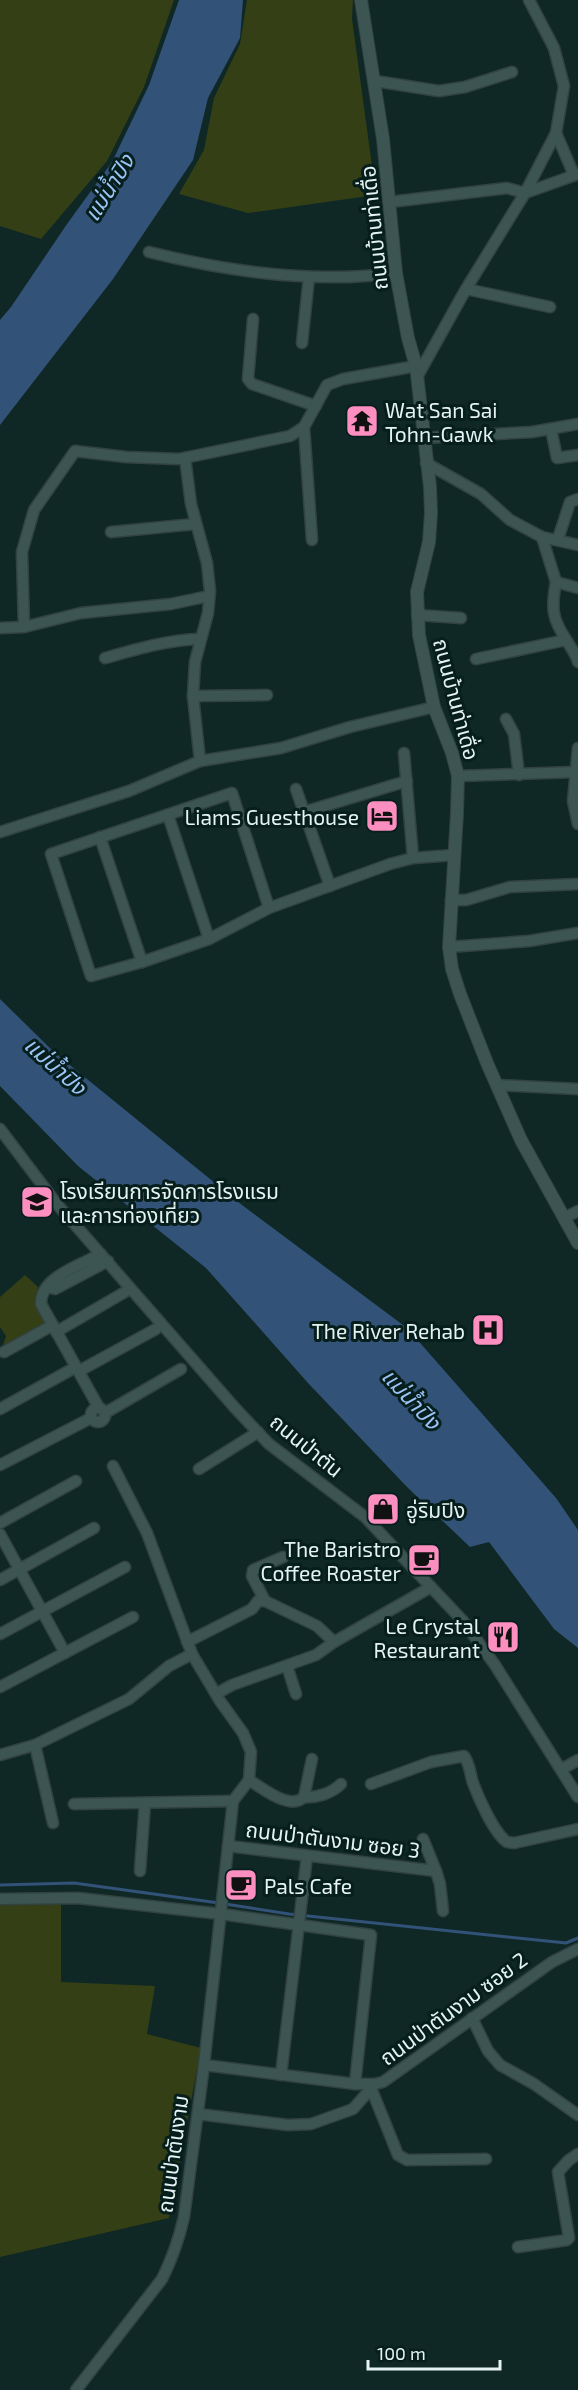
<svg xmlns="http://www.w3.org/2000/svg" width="578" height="2390" font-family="'Exo 2','Noto Sans Thai',sans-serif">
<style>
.green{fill:#343f16}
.water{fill:#325278}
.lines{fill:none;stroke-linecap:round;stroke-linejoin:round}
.stream{stroke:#325278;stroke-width:3}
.minor-casing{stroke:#324241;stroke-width:13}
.tertiary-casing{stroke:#324241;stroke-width:14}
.minor{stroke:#3c5553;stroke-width:10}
.tertiary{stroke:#3c5553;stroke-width:12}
.labels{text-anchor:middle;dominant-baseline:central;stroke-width:6;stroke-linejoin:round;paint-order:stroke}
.street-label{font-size:21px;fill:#e5f4f2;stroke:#061e1c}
.poi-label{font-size:21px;fill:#e5f4f2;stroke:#061e1c;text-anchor:start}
.water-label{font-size:22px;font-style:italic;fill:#9cc5f7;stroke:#061e1c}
</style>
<rect width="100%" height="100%" fill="#0f2826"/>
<g class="green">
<polygon points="0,0 174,0 144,87 107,161 41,239 0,226"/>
<polygon points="247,0 353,0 352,19 376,195 248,213 179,194 204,150 214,98 240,44"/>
<polygon points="25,1275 38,1287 35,1301 46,1323 2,1348 6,1336 0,1327 0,1297"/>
<polygon points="61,1904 61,1982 155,1986 147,2034 201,2048 169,2218 0,2257 0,1905"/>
</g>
<g class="water">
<polygon points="179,0 243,0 240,38 208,98 193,160 113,279 0,425 0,320 11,307 67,224 112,162 149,85"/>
<polygon points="0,999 55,1053 242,1205 407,1328 556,1498 578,1530 578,1648 554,1629 489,1542 470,1547 408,1488 308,1383 206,1268 78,1166 0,1086"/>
</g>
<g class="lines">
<g class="stream">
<polyline points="0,1885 74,1883 219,1903"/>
<polyline points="225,1904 289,1914 566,1943 578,1938"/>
</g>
<defs>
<g id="minor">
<polyline points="375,81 439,91 465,87 512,72"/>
<polyline points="556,133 574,175"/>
<polyline points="390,202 507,188 525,193 578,174"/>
<path d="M149,252C229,272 314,284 396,273"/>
<polyline points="466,289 550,307"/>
<polyline points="253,319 248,379 252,384 316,406"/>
<polyline points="302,343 309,277"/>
<polyline points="418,375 466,289 525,193 556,133 564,86 554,48 529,0"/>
<polyline points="304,427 312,540"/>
<polyline points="551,429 557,458 578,455"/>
<polyline points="423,438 532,432 578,424"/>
<polyline points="185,458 191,504 207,563 210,591 208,613 195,662 193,696 200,761"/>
<polyline points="426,463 481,494 510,520 542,537 578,545"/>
<polyline points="111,532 195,524"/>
<polyline points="542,537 556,582 578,588"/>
<polyline points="558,539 570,502 578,499"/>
<path d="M556,582C551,608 552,619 567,641C571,648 576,654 578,662"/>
<polyline points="417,615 461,618"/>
<polyline points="24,627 22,552 34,510 75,451 126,457 179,459 290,436 304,427 327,385 343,379 416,366"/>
<polyline points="0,628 24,627 81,613 171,604 209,596"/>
<path d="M105,658C137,649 167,640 200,639"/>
<polyline points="476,659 566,640"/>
<polyline points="193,696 267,695"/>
<polyline points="506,719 514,734 519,775"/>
<polyline points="578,748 573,801 578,824"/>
<polyline points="404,753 413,858"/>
<polyline points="458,776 575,772"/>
<polyline points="296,789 330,886"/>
<polyline points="304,812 407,781"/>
<polyline points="168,815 209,939"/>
<polyline points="0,832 129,791 200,761 281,748 350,727 434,707"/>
<polyline points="100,837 142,962"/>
<polyline points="451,900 466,900 510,887 578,884"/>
<polyline points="269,908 232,793 51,854 91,976 142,962 209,939 269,908 390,864 413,858 454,855"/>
<polyline points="449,947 529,941 578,933"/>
<polyline points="497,1085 578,1089"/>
<polyline points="0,1129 56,1203 235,1408 269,1444 365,1517 463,1621 495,1665 578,1797"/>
<polyline points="564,1218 578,1211"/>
<polyline points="47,1287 55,1289 108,1261"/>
<polyline points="56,1332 125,1292"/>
<polyline points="4,1352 53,1325"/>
<polyline points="79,1371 156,1329"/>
<circle cx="98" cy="1415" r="7"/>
<path d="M99,1408L41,1304C40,1277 81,1265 101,1254"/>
<polyline points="0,1409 76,1367"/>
<polyline points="105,1413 181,1369"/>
<polyline points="0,1465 91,1418"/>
<polyline points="199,1469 258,1432"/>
<polyline points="0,1523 76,1481"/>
<polyline points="0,1534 65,1653"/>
<polyline points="0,1580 94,1528"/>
<polyline points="265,1601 252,1576 253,1570 283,1557"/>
<polyline points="0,1634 125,1567"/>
<polyline points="187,1642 252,1609 258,1601 265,1601 317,1626 334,1642"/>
<polyline points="287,1666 296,1694"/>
<polyline points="0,1687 133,1617"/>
<polyline points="216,1694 232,1685 316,1655 334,1642 431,1587"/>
<polyline points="35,1745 53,1823"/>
<polyline points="0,1755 35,1745 129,1699 169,1666 192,1654"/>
<polyline points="562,1769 578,1760"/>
<path d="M249,1780C262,1788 290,1811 304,1797L312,1759"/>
<path d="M371,1784L431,1762L464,1756C470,1764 470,1774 473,1783C479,1799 494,1833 507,1842L514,1843L578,1829"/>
<path d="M304,1797C317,1798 332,1793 341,1784"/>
<polyline points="74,1804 233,1801"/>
<polyline points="228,1846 436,1871 423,1839"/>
<polyline points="140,1871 145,1803"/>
<polyline points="436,1871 440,1884 443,1911"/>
<polyline points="0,1899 78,1898 221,1914 371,1935 355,2084"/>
<polyline points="472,2018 488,2051 500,2065 534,2084 578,2115"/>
<polyline points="204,2065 355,2084 375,2084 383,2082 552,1962 578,1949"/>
<polyline points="281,2075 307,1856"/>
<polyline points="371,2088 398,2155 407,2160 486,2159"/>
<polyline points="198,2114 288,2125 311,2124 353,2109 375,2084"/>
<polyline points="518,2247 567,2240 569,2238 558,2172 569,2160 578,2154"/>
<path d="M76,2390L162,2279C172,2259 179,2239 184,2217L204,2065L233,1801L249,1780L251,1752L243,1733L220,1701L192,1654L147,1533L113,1466"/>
</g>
<polyline id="tertiary" points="361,0 383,139 396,273 408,338 416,366 430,487 431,513 429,542 417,592 419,635 434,707 452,753 458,776 457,813 449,947 452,969 460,994 487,1063 521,1140 578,1243"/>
</defs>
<use href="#minor" class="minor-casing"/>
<use href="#tertiary" class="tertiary-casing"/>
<use href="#minor" class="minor"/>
<use href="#tertiary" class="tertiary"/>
</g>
<defs>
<symbol id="temple-square" viewBox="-11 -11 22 22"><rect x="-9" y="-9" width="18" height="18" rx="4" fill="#fd8ec0" stroke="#061e1c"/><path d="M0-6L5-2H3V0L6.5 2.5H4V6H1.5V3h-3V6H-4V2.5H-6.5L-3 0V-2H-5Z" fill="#111"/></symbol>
<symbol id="hotel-square" viewBox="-11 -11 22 22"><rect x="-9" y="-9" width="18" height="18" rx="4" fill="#fd8ec0" stroke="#061e1c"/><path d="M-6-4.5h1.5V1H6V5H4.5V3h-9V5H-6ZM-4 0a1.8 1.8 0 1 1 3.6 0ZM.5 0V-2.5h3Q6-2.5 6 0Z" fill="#111"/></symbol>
<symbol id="school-square" viewBox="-11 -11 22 22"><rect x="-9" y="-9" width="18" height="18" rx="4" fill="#fd8ec0" stroke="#061e1c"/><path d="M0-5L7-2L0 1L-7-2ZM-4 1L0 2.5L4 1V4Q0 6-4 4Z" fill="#111"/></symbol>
<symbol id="hospital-square" viewBox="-11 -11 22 22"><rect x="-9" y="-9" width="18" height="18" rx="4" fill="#fd8ec0" stroke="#061e1c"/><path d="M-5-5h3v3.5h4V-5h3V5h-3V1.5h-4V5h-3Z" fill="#111"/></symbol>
<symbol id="shop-square" viewBox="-11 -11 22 22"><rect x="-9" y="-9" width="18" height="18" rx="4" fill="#fd8ec0" stroke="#061e1c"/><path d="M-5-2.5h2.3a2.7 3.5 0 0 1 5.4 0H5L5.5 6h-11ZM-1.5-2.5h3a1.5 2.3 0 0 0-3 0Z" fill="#111"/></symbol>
<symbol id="cafe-square" viewBox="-11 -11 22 22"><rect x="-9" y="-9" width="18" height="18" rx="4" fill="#fd8ec0" stroke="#061e1c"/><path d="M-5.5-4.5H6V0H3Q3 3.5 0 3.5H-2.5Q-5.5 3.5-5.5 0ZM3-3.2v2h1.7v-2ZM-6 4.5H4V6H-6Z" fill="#111"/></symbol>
<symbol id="restaurant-square" viewBox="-11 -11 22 22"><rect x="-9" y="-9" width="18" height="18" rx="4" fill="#fd8ec0" stroke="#061e1c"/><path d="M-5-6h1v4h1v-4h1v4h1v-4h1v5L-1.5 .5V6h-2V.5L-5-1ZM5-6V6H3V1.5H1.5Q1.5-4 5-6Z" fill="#111"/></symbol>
</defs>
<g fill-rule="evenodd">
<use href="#temple-square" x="343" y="402" width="38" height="38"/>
<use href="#hotel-square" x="363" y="797" width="38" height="38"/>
<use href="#school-square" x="18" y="1183" width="38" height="38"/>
<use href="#hospital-square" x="469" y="1311" width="38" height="38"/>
<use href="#shop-square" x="364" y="1490" width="38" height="38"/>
<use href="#cafe-square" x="405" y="1541" width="38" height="38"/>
<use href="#restaurant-square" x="484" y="1618" width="38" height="38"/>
<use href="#cafe-square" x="222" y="1866" width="38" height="38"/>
</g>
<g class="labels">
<g class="street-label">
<text transform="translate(373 228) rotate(-96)">ถนนบ้านท่าเดื่อ</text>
<text transform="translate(457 699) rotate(75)">ถนนบ้านท่าเดื่อ</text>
<text transform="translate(307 1445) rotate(39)">ถนนป่าตัน</text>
<text transform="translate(333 1839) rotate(7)">ถนนป่าตันงาม ซอย 3</text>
<text transform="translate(453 2008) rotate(-36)">ถนนป่าตันงาม ซอย 2</text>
<text transform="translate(172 2154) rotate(-82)">ถนนป่าตันงาม</text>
</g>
<g class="poi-label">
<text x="385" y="409">Wat San Sai<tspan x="385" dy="24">Tohn-Gawk</tspan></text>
<text x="359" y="816" text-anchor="end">Liams Guesthouse</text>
<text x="60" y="1190">โรงเรียนการจัดการโรงแรม<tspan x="60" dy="24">และการท่องเที่ยว</tspan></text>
<text x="465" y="1330" text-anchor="end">The River Rehab</text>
<text x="406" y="1509">อู่ริมปิง</text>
<text x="401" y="1548" text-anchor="end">The Baristro<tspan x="401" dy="24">Coffee Roaster</tspan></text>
<text x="480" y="1625" text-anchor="end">Le Crystal<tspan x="480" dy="24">Restaurant</tspan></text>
<text x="264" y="1885">Pals Cafe</text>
</g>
<g class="water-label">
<text transform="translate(108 187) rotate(-58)">แม่น้ำปิง</text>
<text transform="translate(56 1065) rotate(42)">แม่น้ำปิง</text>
<text transform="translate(412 1398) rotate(47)">แม่น้ำปิง</text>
</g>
</g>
<path d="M368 2360v9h132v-9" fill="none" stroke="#e5f4f2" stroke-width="3"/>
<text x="377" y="2360" font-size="18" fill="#e5f4f2" stroke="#061e1c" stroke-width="4.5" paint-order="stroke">100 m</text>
</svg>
